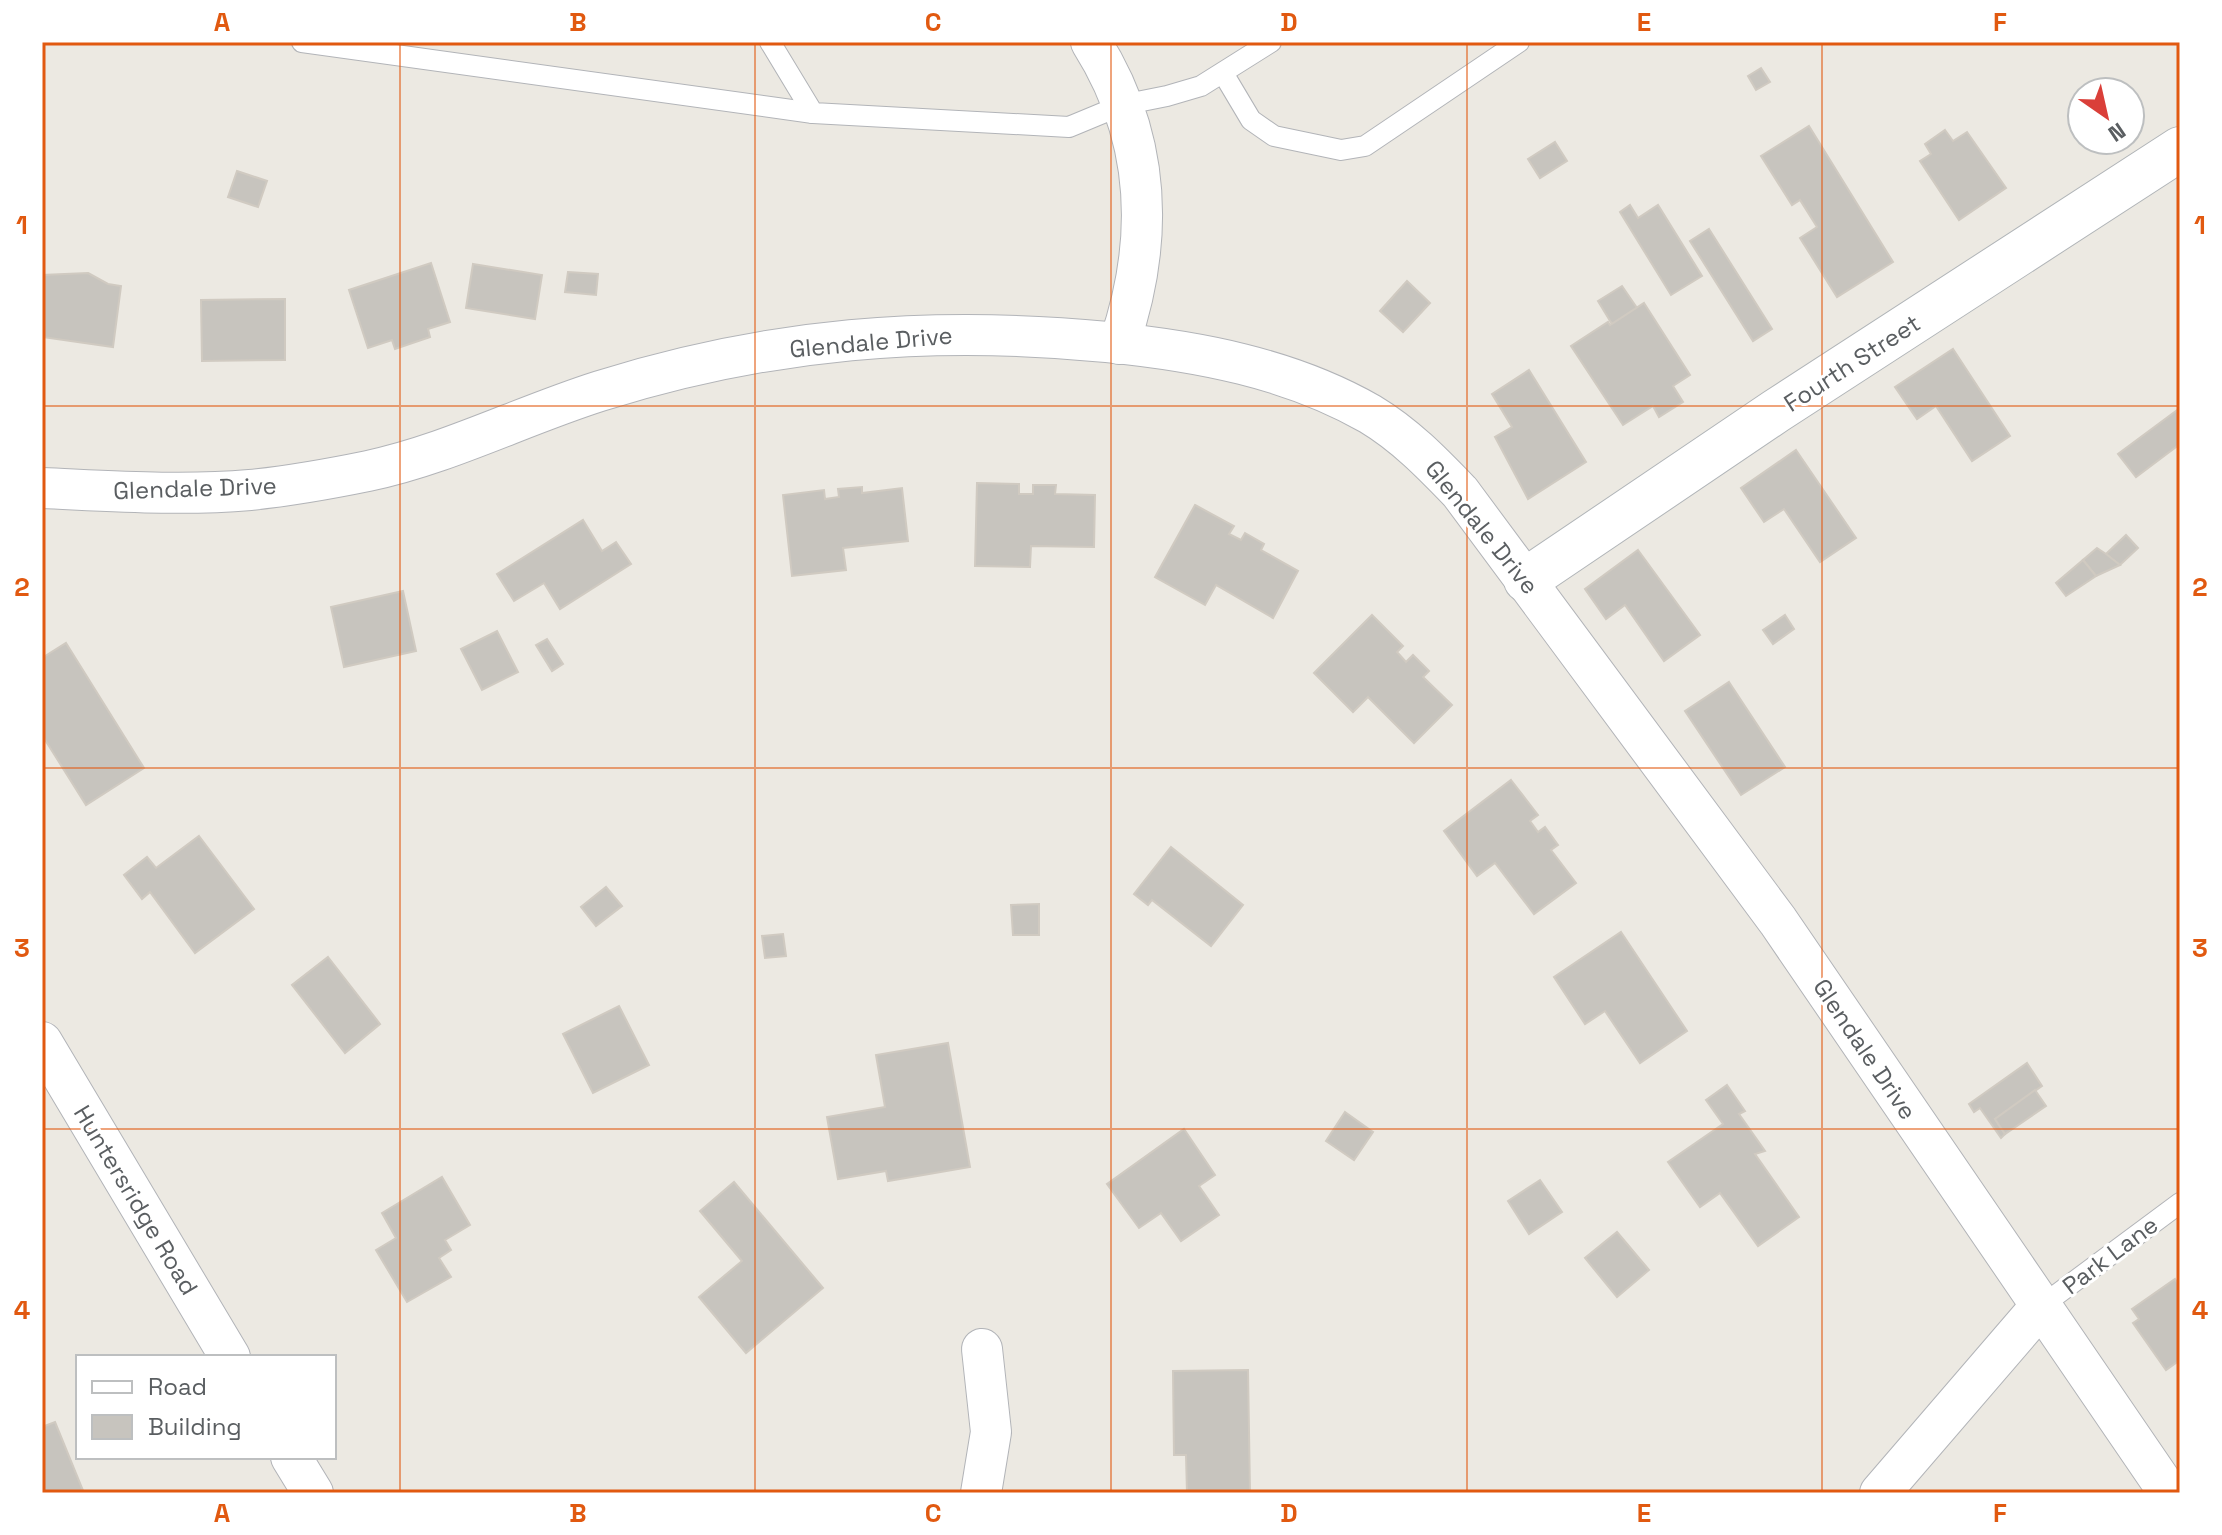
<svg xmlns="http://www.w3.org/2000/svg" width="2222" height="1535" font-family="'Space Grotesk',sans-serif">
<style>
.building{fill:#c7c4be;stroke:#d0cac1;stroke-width:2}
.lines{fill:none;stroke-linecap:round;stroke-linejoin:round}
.lane-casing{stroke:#b2b4b8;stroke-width:22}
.street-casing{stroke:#b2b4b8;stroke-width:42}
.secondary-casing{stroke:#b1b5b8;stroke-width:46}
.lane{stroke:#fff;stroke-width:20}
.street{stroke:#fff;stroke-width:40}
.secondary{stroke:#fff;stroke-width:44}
.grid{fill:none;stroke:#e15910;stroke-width:2;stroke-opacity:0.55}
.labels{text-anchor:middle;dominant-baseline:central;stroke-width:6;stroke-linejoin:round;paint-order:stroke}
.street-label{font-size:24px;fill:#5a5e61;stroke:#fff}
.neatline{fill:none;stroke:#e15910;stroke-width:3}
.grid-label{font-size:26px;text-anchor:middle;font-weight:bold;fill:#e15910}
</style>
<rect width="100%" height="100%" fill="#ece9e2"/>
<g class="building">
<polygon points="1761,68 1770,82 1756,90 1748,76"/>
<polygon points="1809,126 1893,262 1837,297 1800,238 1817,227 1800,200 1792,205 1761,156"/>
<polygon points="1945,130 1953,141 1967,132 2006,188 1959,220 1920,161 1931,154 1925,144"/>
<polygon points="1555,142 1567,161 1540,178 1528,159"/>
<polygon points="237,171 267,181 258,207 228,197"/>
<polygon points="1630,205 1638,218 1658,205 1702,276 1671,295 1620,212"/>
<polygon points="1709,229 1772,329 1753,341 1690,241"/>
<polygon points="431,263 450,322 428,329 430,337 395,349 392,340 368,348 349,290"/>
<polygon points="473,264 542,275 535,319 466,308"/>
<polygon points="568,272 598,274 596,295 565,292"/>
<polygon points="88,273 108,284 121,286 113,347 42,337 42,275"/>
<polygon points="1407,281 1430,303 1403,332 1380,311"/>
<polygon points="1622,286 1637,308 1612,324 1598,301"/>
<polygon points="285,299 285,360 202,361 201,300"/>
<polygon points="1644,303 1690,375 1673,386 1683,402 1659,417 1653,406 1623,425 1571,346 1608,322 1610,325"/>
<polygon points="1953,349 2010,436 1972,461 1936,406 1917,419 1895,387"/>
<polygon points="1529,370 1586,462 1528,499 1495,437 1512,427 1492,394"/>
<polygon points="2180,408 2180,444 2136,477 2118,454"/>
<polygon points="1796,450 1856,538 1820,562 1784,509 1764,522 1741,488"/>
<polygon points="977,483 1019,484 1019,494 1033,494 1033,485 1056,485 1055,494 1095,495 1094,547 1031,546 1030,567 975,566"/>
<polygon points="862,487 862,493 902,488 908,541 843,548 846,570 792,576 783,495 824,490 825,499 839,497 838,489"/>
<polygon points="1195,505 1234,526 1229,534 1241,540 1245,533 1264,544 1261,550 1298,571 1273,618 1216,585 1205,605 1155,577"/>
<polygon points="583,520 602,551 616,542 631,564 560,609 544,583 514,601 497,574"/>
<polygon points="2126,535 2138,548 2120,565 2106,554"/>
<polygon points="2097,548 2106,554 2120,565 2096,576 2083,560"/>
<polygon points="1638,550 1700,635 1664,661 1625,605 1606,619 1585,589"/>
<polygon points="2083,560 2096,576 2066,596 2056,583"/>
<polygon points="403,591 416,651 344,667 331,607"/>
<polygon points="1372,615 1403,646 1397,652 1406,662 1413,655 1429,671 1423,677 1452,705 1414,743 1368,697 1353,712 1314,673"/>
<polygon points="1785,615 1794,629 1773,644 1763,630"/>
<polygon points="497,631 518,672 482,690 461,649"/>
<polygon points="547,639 563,664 552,671 536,645"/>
<polygon points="66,643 144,768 86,805 42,735 42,658"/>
<polygon points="1729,682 1785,767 1741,795 1685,711"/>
<polygon points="1511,780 1538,815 1530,821 1538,832 1545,827 1558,845 1551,850 1576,883 1534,914 1495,863 1477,876 1444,831"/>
<polygon points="199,836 254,909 195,953 150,892 142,899 124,875 147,857 156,868"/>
<polygon points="1171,847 1243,905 1211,946 1152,900 1148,905 1134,894"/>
<polygon points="606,887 622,906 596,926 581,907"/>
<polygon points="1039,904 1039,935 1013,935 1011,905"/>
<polygon points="1621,932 1687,1031 1640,1063 1605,1011 1585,1024 1554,977"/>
<polygon points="783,934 786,956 765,958 762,936"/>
<polygon points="328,957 380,1024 345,1053 292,985"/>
<polygon points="619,1006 649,1065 593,1093 563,1034"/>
<polygon points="948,1043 970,1167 888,1181 886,1171 838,1179 827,1117 885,1107 876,1055"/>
<polygon points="2027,1063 2042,1086 1995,1119 2005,1134 2001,1138 1980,1108 1974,1112 1969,1104"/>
<polygon points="1727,1085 1745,1111 1739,1114 1765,1151 1755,1154 1799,1217 1758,1246 1720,1193 1700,1207 1668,1162 1723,1124 1706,1100"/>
<polygon points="2035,1090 2046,1106 2005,1134 1995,1119"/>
<polygon points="1345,1112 1373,1132 1354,1160 1326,1141"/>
<polygon points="1184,1129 1215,1175 1199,1186 1219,1215 1181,1241 1161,1213 1139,1228 1107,1184"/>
<polygon points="442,1177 470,1225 445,1240 451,1250 439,1258 451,1277 407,1302 376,1250 396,1238 382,1213"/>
<polygon points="1540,1180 1562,1212 1529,1234 1508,1201"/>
<polygon points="734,1182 823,1288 746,1353 699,1297 742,1261 700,1211"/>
<polygon points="1617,1232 1649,1270 1617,1297 1585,1258"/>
<polygon points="2175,1279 2180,1287 2180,1360 2166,1370 2133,1323 2139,1319 2132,1309"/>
<polygon points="1248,1370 1250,1493 1187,1493 1186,1455 1174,1455 1173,1371"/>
<polygon points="55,1422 84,1493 42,1493 42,1427"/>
</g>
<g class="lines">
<defs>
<g id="lane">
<polyline points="302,42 813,113"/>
<polyline points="770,42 813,113 1069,127 1122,105 1167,96 1201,86 1271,42"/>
<polyline points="1223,73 1251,120 1274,136 1341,150 1365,146 1519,42"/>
<polyline points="2040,1307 2180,1203"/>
</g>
<g id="street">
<path d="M1091,42C1151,137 1155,239 1119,344"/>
<path d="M42,488C111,491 181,496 250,490C289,486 329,479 368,471C448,454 521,416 600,391C769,338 930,325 1107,342C1197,351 1290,368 1370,414C1405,435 1432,463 1460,492L1778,921L2169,1493"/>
<polyline points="42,1042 230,1357"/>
<polyline points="291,1457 313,1493"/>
<polyline points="981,1493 991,1432 982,1349"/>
<polyline points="1880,1493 2040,1307"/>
</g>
<polyline id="secondary" points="1526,580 1776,411 2180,149"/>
</defs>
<use href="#lane" class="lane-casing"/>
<use href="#street" class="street-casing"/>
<use href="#secondary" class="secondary-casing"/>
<use href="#lane" class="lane"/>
<use href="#street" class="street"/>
<use href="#secondary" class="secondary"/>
</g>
<path class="grid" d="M400,42V1493M755,42V1493M1111,42V1493M1467,42V1493M1822,42V1493M42,406H2180M42,768H2180M42,1129H2180"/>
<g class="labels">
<g class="street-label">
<text transform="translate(871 342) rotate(-5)">Glendale Drive</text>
<text transform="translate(1852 363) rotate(-33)">Fourth Street</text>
<text transform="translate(195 488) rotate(-2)">Glendale Drive</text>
<text transform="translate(1482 527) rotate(51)">Glendale Drive</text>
<text transform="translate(1865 1049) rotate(56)">Glendale Drive</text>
<text transform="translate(136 1200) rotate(59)">Huntersridge Road</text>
<text transform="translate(2110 1255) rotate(-37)">Park Lane</text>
</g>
</g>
<rect width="2222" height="1535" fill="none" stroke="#ffffff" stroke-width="88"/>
<rect x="76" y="1355" width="260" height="104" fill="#ffffff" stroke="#bdbfc0" stroke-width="2"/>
<rect x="92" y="1381" width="40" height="12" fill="#ffffff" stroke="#bdbfc0" stroke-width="2"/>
<text x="148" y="1395" font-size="24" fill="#5a5e61">Road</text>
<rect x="92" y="1415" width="40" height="24" fill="#c7c4be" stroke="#bdbfc0" stroke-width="2"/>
<text x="148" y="1435" font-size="24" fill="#5a5e61">Building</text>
<g transform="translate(2106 116) rotate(146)"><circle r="38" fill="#ffffff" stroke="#bdbfc0" stroke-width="2"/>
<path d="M0-6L14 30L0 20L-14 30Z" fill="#da3f39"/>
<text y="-12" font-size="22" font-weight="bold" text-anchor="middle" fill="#5a5e61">N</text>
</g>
<rect x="44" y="44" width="2134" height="1447" class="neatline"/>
<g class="grid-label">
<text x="222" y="31">A</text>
<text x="578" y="31">B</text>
<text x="933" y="31">C</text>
<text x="1289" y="31">D</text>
<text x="1644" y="31">E</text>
<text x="2000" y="31">F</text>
<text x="22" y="234">1</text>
<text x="2200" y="234">1</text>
<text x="22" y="596">2</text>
<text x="2200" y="596">2</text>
<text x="22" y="957">3</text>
<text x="2200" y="957">3</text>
<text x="22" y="1319">4</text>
<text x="2200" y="1319">4</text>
<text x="222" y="1522">A</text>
<text x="578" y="1522">B</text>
<text x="933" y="1522">C</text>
<text x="1289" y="1522">D</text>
<text x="1644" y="1522">E</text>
<text x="2000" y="1522">F</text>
</g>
</svg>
